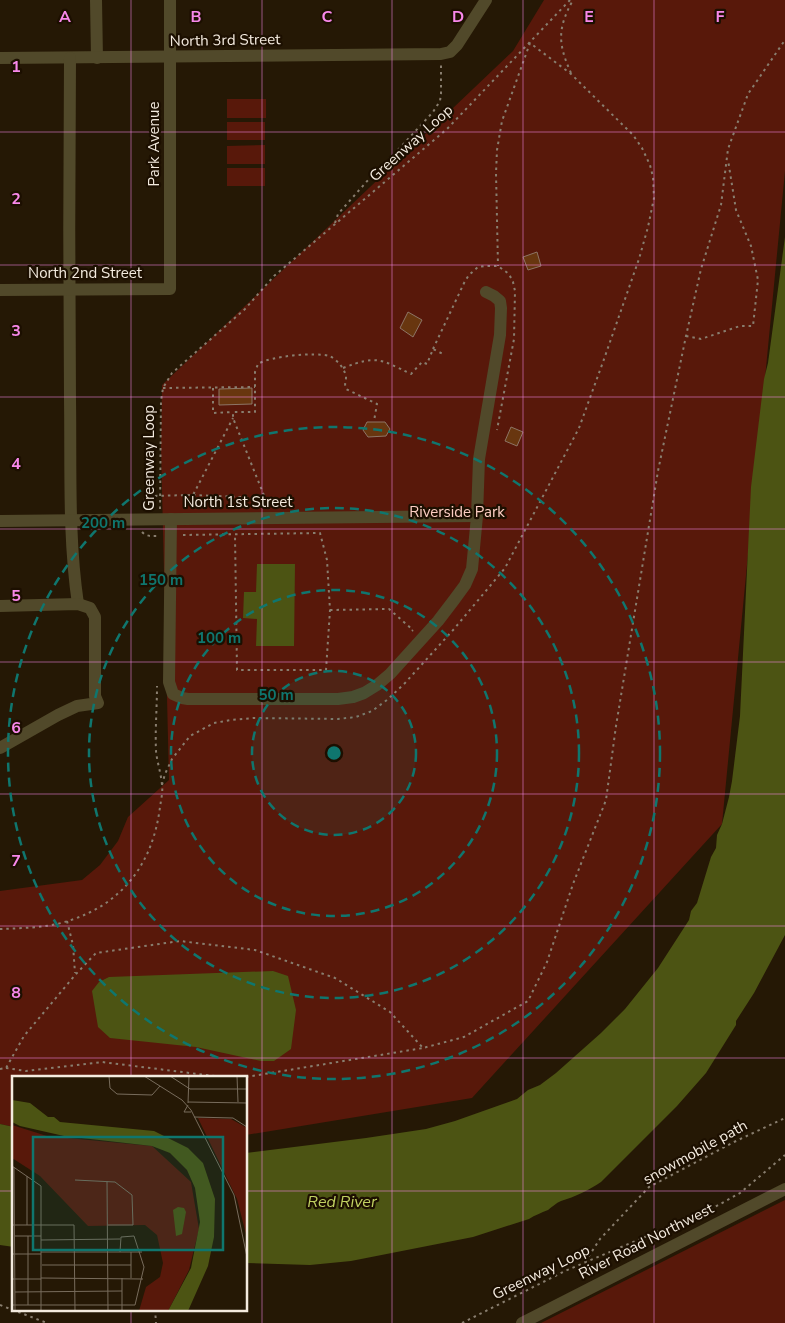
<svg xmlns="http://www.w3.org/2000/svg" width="785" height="1323" font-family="'Nunito Sans',sans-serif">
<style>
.green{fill:#58180a}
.water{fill:#4c5413}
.building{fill:#68360f;stroke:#8d7566}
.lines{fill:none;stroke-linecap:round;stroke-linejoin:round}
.path{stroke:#897e6f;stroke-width:2;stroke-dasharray:2.5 4;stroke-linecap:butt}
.minor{stroke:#51492a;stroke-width:12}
.grid{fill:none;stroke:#f888ea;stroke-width:1;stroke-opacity:0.55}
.ring{fill:none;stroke:#0f766e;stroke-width:2.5;stroke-dasharray:9 6}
.labels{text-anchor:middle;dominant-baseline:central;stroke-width:4.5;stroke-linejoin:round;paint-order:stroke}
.street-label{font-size:15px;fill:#f4ebdf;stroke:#1c0f00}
.park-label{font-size:15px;fill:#fdcec3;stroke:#1c0f00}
.water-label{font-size:16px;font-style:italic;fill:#c1d161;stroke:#1c0f00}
.inset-road{fill:none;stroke:#786c5c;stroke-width:1}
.view{fill:#0f766e;fill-opacity:0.15;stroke:#0f766e;stroke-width:2.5}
.inset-edge{fill:none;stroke:#f4ebdf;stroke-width:2.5}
.grid-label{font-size:16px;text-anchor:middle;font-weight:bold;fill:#f888ea;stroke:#1c0f00;stroke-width:4.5;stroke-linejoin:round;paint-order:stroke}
.centre{fill:#0f766e;stroke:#1c0f00;stroke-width:2.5}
.ring-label{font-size:15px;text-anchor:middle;font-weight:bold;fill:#0f766e;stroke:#1c0f00;stroke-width:4.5;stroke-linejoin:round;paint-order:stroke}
</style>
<rect width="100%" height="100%" fill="#251805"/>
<g class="green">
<polygon points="544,0 785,0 785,171 722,824 472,1098 246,1135 246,1077 14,1077 14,1127 0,1124 0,891 82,880 100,865 118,841 128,817 169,780 161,448 162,385 513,51"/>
<rect x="227" y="99" width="39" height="19"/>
<rect x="227" y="122" width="38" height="18"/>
<polygon points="265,145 265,164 227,164 227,146"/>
<rect x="227" y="168" width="38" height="18"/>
<polygon points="785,1200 785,1323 541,1323"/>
</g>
<g class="water">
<path d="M785,237V935L754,993L736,1021V1025L706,1073L677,1106L601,1182C589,1190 575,1197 561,1201C556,1203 552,1207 548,1210C541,1213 535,1215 529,1219L473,1237L351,1261L310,1265L246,1263V1153L366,1138L426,1129L455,1121L517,1099L528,1090L540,1085L556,1073L601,1033L625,1009L658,968L689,920L691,911L697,903L711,857L716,848L717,835L722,824L729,797L732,781L740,716L751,487L764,379L768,363Z"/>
<polygon points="257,564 295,564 294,646 256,646 257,619 243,618 244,592 256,592"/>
<polygon points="273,971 288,976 296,1010 291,1049 274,1061 261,1061 196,1047 110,1038 98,1027 92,991 99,982 109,977"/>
<polygon points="0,1124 14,1127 14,1247 0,1245"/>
</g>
<g class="building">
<polygon points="537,252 541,266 528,270 523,257"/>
<polygon points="408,312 422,320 413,337 400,328"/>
<polygon points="252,388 252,404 219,405 219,389"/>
<polygon points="367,422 385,422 390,429 386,436 368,437 363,430"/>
<polygon points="511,427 523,432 517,446 505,441"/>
</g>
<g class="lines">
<g class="path">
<path d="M571,73C558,44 557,29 573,0"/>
<polyline points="335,223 338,214 369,179 396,152 433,112 440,101 441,94 441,65"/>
<polyline points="686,336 701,339 740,326 753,326 758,280 751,246 736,210 728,160"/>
<polyline points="433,349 465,281 469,275 478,267 486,266 498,266 509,274 513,282 515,291 514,339 497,430"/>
<path d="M343,368C377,355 380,359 411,374L422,362L427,364L433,349L445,355"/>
<polyline points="163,388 255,387"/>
<polyline points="213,388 213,413 233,412"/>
<polyline points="193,495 265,498"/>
<polyline points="143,507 145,498 150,496 193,495 233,418"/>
<path d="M265,508V498L233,418V412H255V372L258,364C270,356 316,352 329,356C333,357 336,361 339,363C342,367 346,373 346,377C346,383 344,383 346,389L377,404L374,421"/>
<polyline points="160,509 161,401 163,388 172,373 245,309 274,276 447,129 570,0"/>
<path d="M142,532C147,537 152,536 159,536"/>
<polyline points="183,535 320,533 327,560 330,610 326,670 237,670 235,535"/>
<polyline points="330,610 389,609 413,630 412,631"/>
<polyline points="162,785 165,774 172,759 190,736 214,723 231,720 254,718 338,719 356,717 372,711 387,700 405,683 454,629 505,568 579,428 603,362 639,259 648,227 654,198 653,177 650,165 642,148 633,135 571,74 530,43 502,121 497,150 496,173 498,266"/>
<polyline points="67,921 73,945 75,973"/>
<path d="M0,929C22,928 47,928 68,921C123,904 153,863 160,807C161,800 163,792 162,785C161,773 157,762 156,751C155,730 157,707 157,686"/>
<polyline points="6,1068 26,1071 102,1062 222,1077"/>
<polyline points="0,1069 6,1068 24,1036 76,974 96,953 180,941 255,950 335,978 390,1012 423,1048 464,1037 528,1001 547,962 573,884 606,800 616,726 658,471 686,336 701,269 721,205 728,149 748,94 785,40"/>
<polyline points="246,1077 423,1048"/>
<polyline points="585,1262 600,1239 649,1187 734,1142 785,1118"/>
<polyline points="0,1305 47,1323"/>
<polyline points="155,1309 156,1323"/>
<polyline points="462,1323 565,1271 713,1208 740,1193 785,1155"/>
</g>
<g class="minor">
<polyline points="96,0 97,58"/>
<polyline points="0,58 441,54 450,52 457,45 486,0"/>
<path d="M70,58C69,172 69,285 70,399C71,467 68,536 78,604"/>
<polyline points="0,290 170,289 170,0"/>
<polyline points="171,519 169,682 173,694 182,698 188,699 338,699 353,697 364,693 377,685 390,674 438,621 454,600 465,585 472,569 477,516 479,459 500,335 501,308 500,301 494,296 486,292"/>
<polyline points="0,521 477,516"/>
<polyline points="0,606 78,604 90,608 95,617 95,696 98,703 77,706 58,715 0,748"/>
<polyline points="522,1323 785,1189"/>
</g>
</g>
<path class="grid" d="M131,0V1077M262,0V1323M392,0V1323M523,0V1323M654,0V1323M0,132H785M0,265H785M0,397H785M0,529H785M0,662H785M0,794H785M0,926H785M0,1058H785M0,1191H14M246,1191H785M131,1309V1323"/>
<circle cx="334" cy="753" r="82" fill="#0f766e" fill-opacity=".12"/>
<g class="ring">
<circle cx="334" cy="753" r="82"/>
<circle cx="334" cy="753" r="163"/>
<circle cx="334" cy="753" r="245"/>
<circle cx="334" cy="753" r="326"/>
</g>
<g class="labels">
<g class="street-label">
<text transform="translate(225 40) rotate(-1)">North 3rd Street</text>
<text transform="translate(411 143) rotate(-42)">Greenway Loop</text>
<text transform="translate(154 144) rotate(-90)">Park Avenue</text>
<text x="85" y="273">North 2nd Street</text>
<text transform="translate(149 458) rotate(-90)">Greenway Loop</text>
<text x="238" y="502">North 1st Street</text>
<text transform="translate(695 1152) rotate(-29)">snowmobile path</text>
<text transform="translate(646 1241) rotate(-27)">River Road Northwest</text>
<text transform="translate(541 1272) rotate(-26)">Greenway Loop</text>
</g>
<g class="park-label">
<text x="457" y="512">Riverside Park</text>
</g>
<g class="water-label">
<text x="342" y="1202">Red River</text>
</g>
</g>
<g transform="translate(12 1076)">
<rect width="235" height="235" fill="#251805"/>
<path d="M186,42L219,43L235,52V162L225,123ZM0,49L35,60L140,70L179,106L187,153L177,194L156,235H127L134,211L148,201L151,187L145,159L133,149L76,150L28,100L0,82Z" fill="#58180a"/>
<path d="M0,24L18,27L36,41H42L48,46L142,55L176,72L191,87L203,123L202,161L196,190L176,235H156L179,192L188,146L183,112L175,94L158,77L140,70L52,60L8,50L0,46ZM166,131L172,132L174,136L170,158L164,160L161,134Z" fill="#4c5413"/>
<path class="inset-road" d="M97,0L98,12L105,18L140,19L148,10M132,0L170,24L179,34L222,119L235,181M158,0L178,13H235M225,0L226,26M176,26L235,27M176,27L177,0M176,29L172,36H179M182,41L221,42L235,51M0,90L29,110V235M2,91L3,235M15,100V149M63,104L103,106L120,119L121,149H96M95,105L96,235M0,149H62L63,235M3,160H29M16,160V229M29,164L108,163M29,176H130M119,176V202M0,178H29M30,189H119M29,202L131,203M110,202V235M0,203H29M3,216L110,215M0,229H123L132,191L122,160L109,161L108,176"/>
<path class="view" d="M21,61H211V174H21Z"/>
<rect width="235" height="235" class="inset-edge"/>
</g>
<g class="grid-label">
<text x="65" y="22">A</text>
<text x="196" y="22">B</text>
<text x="327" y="22">C</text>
<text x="458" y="22">D</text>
<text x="589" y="22">E</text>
<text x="720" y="22">F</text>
<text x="16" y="72">1</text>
<text x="16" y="204">2</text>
<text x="16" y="336">3</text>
<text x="16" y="469">4</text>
<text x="16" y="601">5</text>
<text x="16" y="733">6</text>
<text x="16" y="866">7</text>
<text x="16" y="998">8</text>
</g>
<circle cx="334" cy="753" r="8" class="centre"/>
<g class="ring-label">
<text x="103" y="528">200 m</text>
<text x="161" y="585">150 m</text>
<text x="219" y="643">100 m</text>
<text x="276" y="700">50 m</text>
</g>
</svg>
